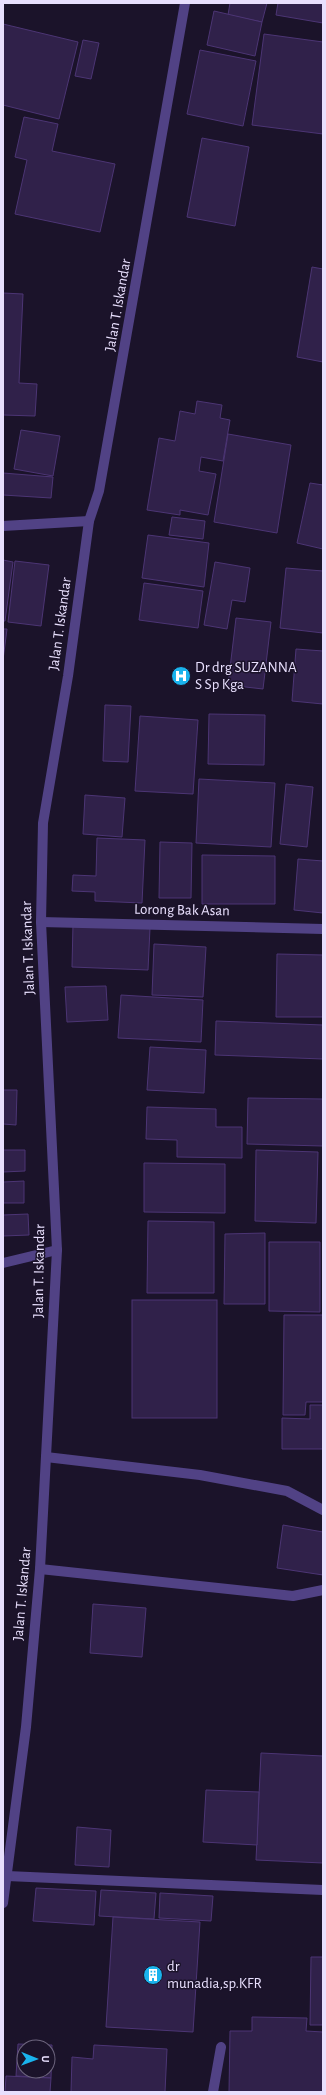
<svg xmlns="http://www.w3.org/2000/svg" width="326" height="2095" font-family="'Alegreya Sans',sans-serif">
<style>
.building{fill:#30214a;stroke:#4c3574;fill-rule:evenodd}
.lines{fill:none;stroke-linecap:round;stroke-linejoin:round}
.minor{stroke:#514285;stroke-width:10}
.labels{text-anchor:middle;dominant-baseline:central;stroke-width:3;stroke-linejoin:round;paint-order:stroke}
.street-label{font-size:15px;fill:#e8dffd;stroke:#1b132a}
.poi-label{font-size:15px;fill:#e8dffd;stroke:#1b132a;text-anchor:start}
</style>
<rect width="100%" height="100%" fill="#1b132a"/>
<g class="building">
<polygon points="230,3 267,3 262,22 228,15"/>
<polygon points="278,3 323,3 323,23 276,15"/>
<polygon points="214,11 262,22 255,56 207,45"/>
<polygon points="3,24 78,42 59,119 3,105"/>
<polygon points="264,34 323,42 323,134 252,125"/>
<polygon points="83,40 99,43 91,79 75,76"/>
<polygon points="200,50 256,61 243,126 187,114"/>
<polygon points="24,117 58,124 52,151 115,164 100,232 15,214 27,160 15,157"/>
<polygon points="202,138 249,147 235,226 187,217"/>
<polygon points="312,267 323,269 323,362 297,357"/>
<polygon points="3,293 23,294 19,383 37,384 35,416 3,415"/>
<polygon points="197,401 222,405 220,418 230,420 223,461 201,457 199,471 216,474 208,515 180,510 180,515 147,510 159,438 175,441 180,411 195,414"/>
<polygon points="21,430 60,436 53,476 14,469"/>
<polygon points="228,434 291,445 277,533 214,522"/>
<polygon points="3,473 53,477 51,498 3,495"/>
<polygon points="310,483 323,485 323,549 297,543"/>
<polygon points="172,517 205,521 203,539 169,535"/>
<polygon points="148,535 209,543 204,587 142,578"/>
<polygon points="3,560 13,562 5,621 3,621"/>
<polygon points="15,561 49,565 41,626 8,622"/>
<polygon points="215,562 250,568 245,602 232,600 227,629 204,625"/>
<polygon points="286,568 323,571 323,633 280,628"/>
<polygon points="144,583 203,591 198,628 139,620"/>
<polygon points="236,618 271,622 263,689 228,685"/>
<polygon points="3,629 7,629 3,660"/>
<polygon points="296,649 323,651 323,704 292,701"/>
<polygon points="105,705 131,706 128,762 103,761"/>
<polygon points="209,714 265,715 264,765 208,764"/>
<polygon points="140,716 198,720 193,794 135,791"/>
<polygon points="199,779 275,783 271,847 196,843"/>
<polygon points="286,784 313,787 307,847 280,844"/>
<polygon points="85,795 125,798 122,837 83,834"/>
<polygon points="97,838 145,840 142,903 95,901 95,892 72,891 73,875 96,876"/>
<polygon points="160,842 192,843 191,898 159,898"/>
<polygon points="202,855 275,856 275,904 202,904"/>
<polygon points="298,859 323,861 323,913 294,910"/>
<polygon points="73,924 150,928 148,970 72,967"/>
<polygon points="154,944 206,947 203,997 152,995"/>
<polygon points="277,954 323,955 323,1017 276,1017"/>
<polygon points="106,986 108,1020 67,1022 65,987"/>
<polygon points="121,995 203,1000 201,1042 118,1038"/>
<polygon points="216,1021 323,1025 323,1059 215,1055"/>
<polygon points="150,1047 206,1050 204,1093 147,1090"/>
<polygon points="3,1090 17,1090 16,1125 3,1124"/>
<polygon points="248,1098 323,1099 323,1146 247,1144"/>
<polygon points="147,1107 216,1109 216,1127 242,1127 242,1158 177,1157 177,1140 146,1139"/>
<polygon points="3,1150 25,1150 25,1171 3,1172"/>
<polygon points="256,1150 318,1152 316,1223 255,1221"/>
<polygon points="144,1163 225,1164 225,1213 144,1212"/>
<polygon points="24,1181 24,1203 3,1203 3,1182"/>
<polygon points="28,1214 29,1235 3,1236 3,1215"/>
<polygon points="148,1221 214,1222 214,1293 147,1293"/>
<polygon points="265,1233 265,1304 224,1304 225,1234"/>
<polygon points="269,1242 320,1242 320,1312 269,1311"/>
<rect x="132" y="1300" width="85" height="118"/>
<polygon points="284,1315 323,1315 323,1402 306,1402 305,1415 283,1415"/>
<polygon points="310,1405 323,1405 323,1449 282,1449 282,1418 310,1419"/>
<polygon points="283,1525 323,1532 323,1575 277,1568"/>
<polygon points="93,1604 146,1608 142,1657 90,1653"/>
<polygon points="261,1753 323,1756 323,1863 256,1860"/>
<polygon points="206,1790 259,1792 257,1845 203,1842"/>
<polygon points="77,1827 111,1830 109,1867 75,1865"/>
<polygon points="36,1888 96,1891 94,1925 33,1921"/>
<polygon points="101,1890 156,1893 154,1919 99,1916"/>
<polygon points="160,1893 213,1896 211,1921 159,1918"/>
<polygon points="113,1917 200,1922 193,2032 106,2027"/>
<polygon points="311,1957 323,1957 323,2025 310,2025"/>
<polygon points="252,2017 307,2018 306,2031 323,2032 323,2092 229,2092 230,2031 252,2031"/>
<path d="M18,2044L52,2045L51,2078L16,2076ZM24,2047H48V2071H24Z"/>
<polygon points="94,2045 167,2049 165,2092 71,2092 72,2057 93,2059"/>
<polygon points="6,2076 51,2078 50,2092 5,2092"/>
</g>
<g class="lines">
<g class="minor">
<polyline points="3,526 89,521"/>
<polyline points="41,922 323,929"/>
<polyline points="3,1263 57,1250"/>
<polyline points="46,1457 200,1475 287,1491 323,1510"/>
<polyline points="40,1569 293,1596 323,1590"/>
<polyline points="7,1876 323,1890"/>
<polyline points="3,1903 26,1727 40,1569 57,1250 41,922 43,823 68,676 89,521 99,491 185,3"/>
<polyline points="213,2092 221,2047"/>
</g>
</g>
<defs>
<symbol id="hospital-disc" viewBox="-11 -11 22 22"><circle r="9.5" fill="#1ab3ed" stroke="#1b132a"/><path d="M-5-5h3v3.5h4V-5h3V5h-3V1.5h-4V5h-3Z" fill="#fff"/></symbol>
<symbol id="building-disc" viewBox="-11 -11 22 22"><circle r="9.5" fill="#1ab3ed" stroke="#1b132a"/><path d="M-4-6H4V6H1V3H-1V6H-4ZM-2.5-4.3h1.7v1.8h-1.7ZM.8-4.3h1.7v1.8H.8ZM-2.5-1h1.7V.8h-1.7ZM.8-1h1.7V.8H.8Z" fill="#fff"/></symbol>
</defs>
<g fill-rule="evenodd">
<use href="#hospital-disc" x="170" y="665" width="22" height="22"/>
<use href="#building-disc" x="142" y="1964" width="22" height="22"/>
</g>
<g class="labels">
<g class="street-label">
<text transform="translate(118 305) rotate(-80)">Jalan T. Iskandar</text>
<text transform="translate(60 624) rotate(-82)">Jalan T. Iskandar</text>
<text transform="translate(182 910) rotate(1)">Lorong Bak Asan</text>
<text transform="translate(28 948) rotate(-92)">Jalan T. Iskandar</text>
<text transform="translate(39 1271) rotate(-89)">Jalan T. Iskandar</text>
<text transform="translate(22 1594) rotate(-85)">Jalan T. Iskandar</text>
</g>
<g class="poi-label">
<text x="195" y="667">Dr drg SUZANNA<tspan x="195" dy="17">S Sp Kga</tspan></text>
<text x="167" y="1966">dr<tspan x="167" dy="17">munadia,sp.KFR</tspan></text>
</g>
</g>
<rect width="326" height="2095" fill="none" stroke="#e8dffd" stroke-width="8"/>
<g transform="translate(36 2059) rotate(91)"><circle r="19" fill="#1b132a" stroke="#6d657e"/>
<path d="M0-3L7 15L0 10L-7 15Z" fill="#1ab3ed"/>
<text y="-6" font-size="11" font-weight="bold" text-anchor="middle" fill="#e8dffd">U</text>
</g>
</svg>
